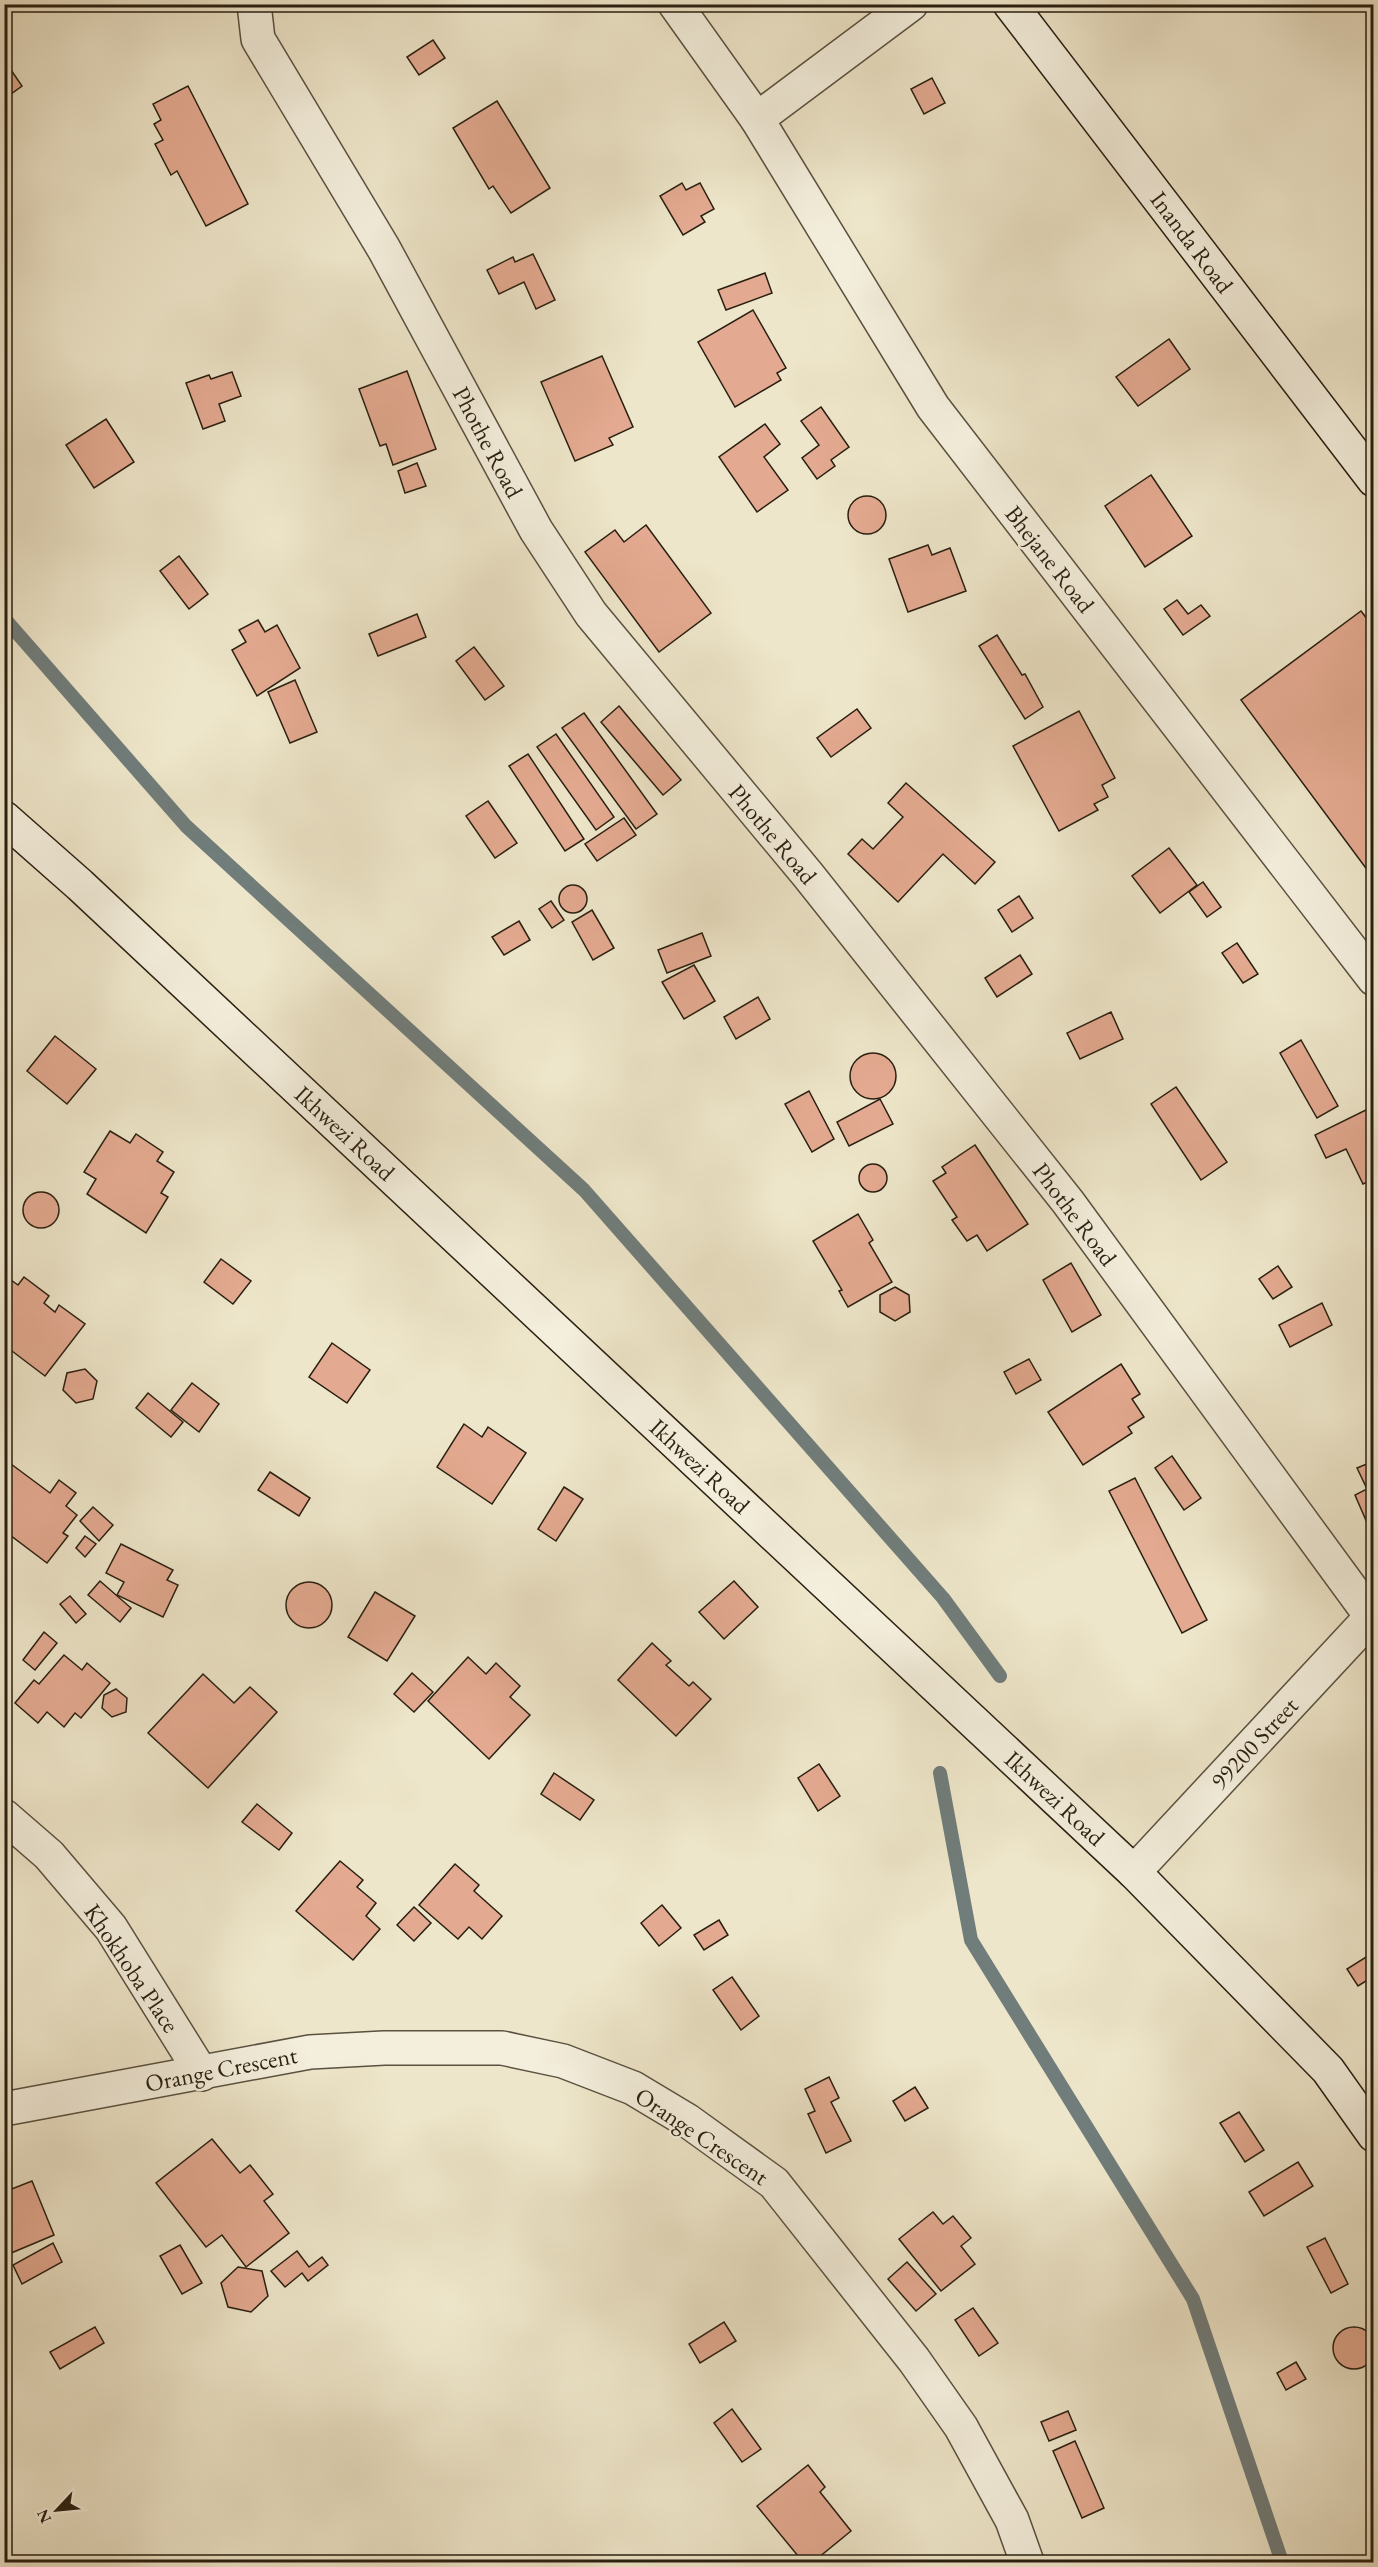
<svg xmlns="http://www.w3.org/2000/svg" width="1378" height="2567" font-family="'EB Garamond',serif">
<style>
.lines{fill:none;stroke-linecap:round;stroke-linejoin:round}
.stream{stroke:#707d7b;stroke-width:14}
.building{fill:#e4aa91;stroke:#291f11;stroke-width:1.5}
.street-casing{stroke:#5a513f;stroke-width:36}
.secondary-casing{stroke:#291f11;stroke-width:36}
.street{stroke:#f4efdd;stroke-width:33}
.secondary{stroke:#f4efdd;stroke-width:33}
.labels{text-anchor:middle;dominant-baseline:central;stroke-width:5;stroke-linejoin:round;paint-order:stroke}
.street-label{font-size:24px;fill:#291f11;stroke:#f4efdd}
</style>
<rect width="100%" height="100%" fill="#eee6ca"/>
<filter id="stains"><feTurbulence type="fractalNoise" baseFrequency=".00333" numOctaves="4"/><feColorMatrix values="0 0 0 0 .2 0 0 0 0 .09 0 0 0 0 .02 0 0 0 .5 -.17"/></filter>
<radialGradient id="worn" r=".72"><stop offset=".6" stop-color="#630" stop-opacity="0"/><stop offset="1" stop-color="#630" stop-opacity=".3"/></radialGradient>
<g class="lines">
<g class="stream">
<polyline points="4,618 186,826 584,1190 943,1598 1000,1676"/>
<polyline points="940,1773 971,1940 1193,2299 1282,2562"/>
</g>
</g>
<g class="building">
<polygon points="433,40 445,58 419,75 407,57"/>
<polygon points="7,64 22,86 4,99 4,66"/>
<polygon points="932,78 945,103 924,114 911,89"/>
<polygon points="188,86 248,204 206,226 177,171 171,175 155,144 163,140 154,124 161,120 153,104"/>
<polygon points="497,101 550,188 511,213 493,186 489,189 453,128"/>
<polygon points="682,183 686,190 700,183 714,209 701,216 705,222 683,235 660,196"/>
<polygon points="533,254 555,300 536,309 524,282 499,294 487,270 513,257 515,262"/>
<polygon points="765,273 772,293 726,310 718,290"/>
<polygon points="753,310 786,368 777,373 781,380 735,407 698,342"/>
<polygon points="1169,339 1190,369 1138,406 1116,377"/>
<polygon points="602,356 633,427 609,438 613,445 575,461 541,382"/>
<polygon points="407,371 436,449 393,465 386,444 380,446 359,389"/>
<polygon points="232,372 241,396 219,404 225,421 203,429 186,383 209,375 211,379"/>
<polygon points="821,407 849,447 831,460 835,466 817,479 802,458 819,445 801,421"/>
<polygon points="106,419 134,462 94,488 66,445"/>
<polygon points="765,424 780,444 764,457 788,490 757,512 719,457"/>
<polygon points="417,463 426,486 405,493 398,471"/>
<polygon points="1151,475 1192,536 1145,567 1105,506"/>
<circle cx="867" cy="515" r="19"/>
<polygon points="646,525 711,613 659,652 585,552 615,530 624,542"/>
<polygon points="928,545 932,555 950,548 966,591 908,612 889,559"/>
<polygon points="179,556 208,594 189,609 160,571"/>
<polygon points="1177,600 1188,614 1201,605 1210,616 1183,635 1164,609"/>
<polygon points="1361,611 1374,628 1374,879 1241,700"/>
<polygon points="417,614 426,637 378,656 369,634"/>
<polygon points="258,620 265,632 277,625 300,668 257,696 232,650 246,642 239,630"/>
<polygon points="997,635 1022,675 1025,674 1043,707 1025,719 979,646"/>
<polygon points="474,647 504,686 485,700 456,661"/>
<polygon points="295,680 317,732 290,743 268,692"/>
<polygon points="619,706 681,780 663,795 601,722"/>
<polygon points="857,709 871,728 831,757 817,738"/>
<polygon points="1079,711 1115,778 1102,785 1108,797 1094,804 1098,810 1059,831 1013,746"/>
<polygon points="584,713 657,814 636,829 562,728"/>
<polygon points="556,734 614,817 596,830 537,747"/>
<polygon points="528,754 584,839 565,851 509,766"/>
<polygon points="906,783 995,862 975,884 943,854 898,902 848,854 862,839 873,849 903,817 888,803"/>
<polygon points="488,801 517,843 495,858 466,816"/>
<polygon points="624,818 636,835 597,861 585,844"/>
<polygon points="1169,848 1197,885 1160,913 1132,876"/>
<polygon points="1203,882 1221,907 1207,917 1189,892"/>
<circle cx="573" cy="899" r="14"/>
<polygon points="1019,896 1033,918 1012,932 998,910"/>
<polygon points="551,901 564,920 552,928 539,909"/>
<polygon points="592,910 614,948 593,960 572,922"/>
<polygon points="519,921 530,940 504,955 492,937"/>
<polygon points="702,933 711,956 667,973 658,950"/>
<polygon points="1237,943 1258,974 1243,983 1222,953"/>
<polygon points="1020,955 1032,974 997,997 985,978"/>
<polygon points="694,965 715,1001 684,1019 662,982"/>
<polygon points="758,997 770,1019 736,1039 724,1017"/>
<polygon points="1111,1012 1123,1039 1080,1059 1067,1033"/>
<polygon points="55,1036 96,1069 67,1104 27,1071"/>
<polygon points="1301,1040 1338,1106 1317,1118 1280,1053"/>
<circle cx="873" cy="1076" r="23"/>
<polygon points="1176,1087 1227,1162 1201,1180 1151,1104"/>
<polygon points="809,1091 834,1139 812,1152 785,1104"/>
<polygon points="880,1099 893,1124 849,1146 837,1122"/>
<polygon points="1374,1106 1374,1179 1363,1184 1346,1149 1326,1158 1315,1135"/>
<polygon points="110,1131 130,1143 136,1134 163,1152 157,1161 174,1172 161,1193 168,1197 146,1233 87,1194 96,1179 84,1172"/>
<polygon points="975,1145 1028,1224 987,1251 977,1235 967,1241 952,1220 957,1217 933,1181 946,1173 942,1167"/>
<circle cx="873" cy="1178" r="14"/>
<circle cx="41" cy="1210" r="18"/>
<polygon points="858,1214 873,1240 869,1243 892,1282 848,1307 839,1291 842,1290 813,1241"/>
<polygon points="221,1259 251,1281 233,1304 204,1282"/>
<polygon points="1071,1263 1101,1315 1072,1332 1043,1280"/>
<polygon points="1278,1266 1292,1287 1273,1299 1259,1279"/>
<polygon points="4,1275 18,1285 24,1277 49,1296 44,1303 55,1312 59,1305 85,1324 45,1376 4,1345"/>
<polygon points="895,1287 909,1295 910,1312 895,1321 880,1312 880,1295"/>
<polygon points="1322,1303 1332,1325 1290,1347 1279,1325"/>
<polygon points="332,1343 370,1370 347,1403 309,1377"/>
<polygon points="1029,1359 1041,1380 1016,1394 1004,1372"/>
<polygon points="1121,1364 1140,1394 1132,1399 1144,1417 1128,1427 1132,1433 1083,1465 1048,1412"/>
<polygon points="85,1369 97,1381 93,1399 76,1403 63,1390 67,1373"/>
<polygon points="192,1383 219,1404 199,1432 171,1410"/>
<polygon points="148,1393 183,1422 171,1437 136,1408"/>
<polygon points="464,1424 482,1437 488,1427 526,1453 492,1504 437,1467"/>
<polygon points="1172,1456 1201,1498 1184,1510 1155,1468"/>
<polygon points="1374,1461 1374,1522 1368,1525 1355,1495 1367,1489 1357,1468"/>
<polygon points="11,1464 50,1493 59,1480 76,1493 66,1506 77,1515 63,1533 68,1536 47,1563 6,1532 4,1527 4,1472"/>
<polygon points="270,1472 310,1498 299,1516 258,1490"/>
<polygon points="1135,1478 1207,1620 1182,1633 1109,1491"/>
<polygon points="564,1487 583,1499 556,1541 538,1529"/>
<polygon points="93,1507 113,1525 99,1541 80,1521"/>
<polygon points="85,1536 96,1544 85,1557 76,1548"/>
<polygon points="121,1544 173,1570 167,1580 178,1585 163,1617 117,1595 124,1582 106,1573"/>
<polygon points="100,1581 131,1608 120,1622 88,1595"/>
<polygon points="734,1581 758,1607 724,1639 699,1612"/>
<circle cx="309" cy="1605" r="23"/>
<polygon points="375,1592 415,1616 387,1661 348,1637"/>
<polygon points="70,1596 86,1614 76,1623 60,1604"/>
<polygon points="44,1632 57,1643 35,1670 23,1660"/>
<polygon points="652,1643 671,1661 666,1665 689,1686 693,1682 711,1699 676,1736 618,1680"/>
<polygon points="64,1655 82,1670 87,1663 110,1683 81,1718 75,1713 64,1727 47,1712 38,1723 15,1703 34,1680 39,1684"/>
<polygon points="468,1657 486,1674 496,1663 520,1686 510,1697 530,1715 489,1759 428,1701"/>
<polygon points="412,1673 433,1692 414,1712 394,1694"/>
<polygon points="203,1674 234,1703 250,1687 277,1712 208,1788 148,1733"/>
<polygon points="116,1689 127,1698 126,1712 112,1717 102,1708 104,1695"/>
<polygon points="819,1764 840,1796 818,1811 798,1778"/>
<polygon points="554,1773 594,1800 580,1820 541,1794"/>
<polygon points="257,1804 292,1833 279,1850 242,1822"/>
<polygon points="340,1861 363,1880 357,1887 376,1903 366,1916 380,1929 353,1960 296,1911"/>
<polygon points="455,1864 479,1885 474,1891 502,1916 482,1939 469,1927 458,1939 419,1905"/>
<polygon points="662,1905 681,1928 659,1946 641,1923"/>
<polygon points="414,1907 431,1923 414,1941 397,1925"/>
<polygon points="719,1920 728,1935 704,1950 694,1935"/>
<polygon points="1374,1952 1374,1976 1358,1986 1347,1969"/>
<polygon points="732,1977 759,2016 741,2030 713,1990"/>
<polygon points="4,2020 11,2036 4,2039"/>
<polygon points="829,2077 839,2098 831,2102 851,2141 826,2153 808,2114 815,2111 805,2089"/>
<polygon points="915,2087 928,2108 905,2121 893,2101"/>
<polygon points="1239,2112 1264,2150 1245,2162 1220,2123"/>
<polygon points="212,2139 240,2173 250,2165 273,2194 264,2201 289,2233 246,2267 222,2235 206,2247 156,2183"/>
<polygon points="1298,2162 1313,2186 1264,2216 1249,2192"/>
<polygon points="32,2181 54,2235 4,2256 4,2192"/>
<polygon points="933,2212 943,2224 953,2216 971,2238 961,2246 975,2264 941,2291 899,2239"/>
<polygon points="1325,2238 1348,2284 1331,2293 1307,2247"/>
<polygon points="53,2243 62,2262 22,2284 13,2265"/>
<polygon points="180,2245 202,2283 182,2294 160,2256"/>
<polygon points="297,2251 309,2267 322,2257 328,2265 308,2281 302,2273 285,2287 271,2271"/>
<polygon points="907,2262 936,2294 916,2311 888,2279"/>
<polygon points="238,2267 262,2271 268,2296 251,2312 228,2307 221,2283"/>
<polygon points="973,2308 998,2343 979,2356 955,2320"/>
<polygon points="724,2322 736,2341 700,2363 689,2344"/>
<circle cx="1354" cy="2348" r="21"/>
<polygon points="95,2327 104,2343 60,2369 50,2352"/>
<polygon points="1296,2362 1306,2379 1286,2390 1277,2373"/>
<polygon points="732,2409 761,2449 742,2462 714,2423"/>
<polygon points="1068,2411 1076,2430 1049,2441 1041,2422"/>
<polygon points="1075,2441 1104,2508 1082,2518 1053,2451"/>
<polygon points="808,2465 825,2487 820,2492 851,2531 813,2562 803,2562 757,2506"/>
</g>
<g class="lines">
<defs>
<g id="street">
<polyline points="254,4 258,39 384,249 536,530 591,614 808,875 1068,1202 1371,1616"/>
<polyline points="675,4 757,119"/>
<polyline points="911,4 757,119 933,407 1374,979"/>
<polyline points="4,1816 49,1855 111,1928 202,2074"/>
<polyline points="1134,1872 1374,1614"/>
<polyline points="4,2109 310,2052 384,2048 502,2048 563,2061 633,2088 688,2121 774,2183 914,2360 961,2427 1012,2520 1027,2562"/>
</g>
<g id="secondary">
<polyline points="1010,4 1374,480"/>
<polyline points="4,818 80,885 1134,1872 1328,2070 1374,2135"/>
</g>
</defs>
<use href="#street" class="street-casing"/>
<use href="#secondary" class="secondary-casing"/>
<use href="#street" class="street"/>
<use href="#secondary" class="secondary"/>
</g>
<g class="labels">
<g class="street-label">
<text transform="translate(1192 242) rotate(53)">Inanda Road</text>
<text transform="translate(488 442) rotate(62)">Phothe Road</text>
<text transform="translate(1050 559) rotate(52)">Bhejane Road</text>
<text transform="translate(773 834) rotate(50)">Phothe Road</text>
<text transform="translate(345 1133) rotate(43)">Ikhwezi Road</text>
<text transform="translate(1075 1214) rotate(53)">Phothe Road</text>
<text transform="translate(700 1466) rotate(43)">Ikhwezi Road</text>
<text transform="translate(1254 1743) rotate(-47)">99200 Street</text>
<text transform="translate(1055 1798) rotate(43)">Ikhwezi Road</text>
<text transform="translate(132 1968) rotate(56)">Khokhoba Place</text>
<text transform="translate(221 2069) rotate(-11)">Orange Crescent</text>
<text transform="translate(702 2136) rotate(34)">Orange Crescent</text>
</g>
</g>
<rect width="1378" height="2567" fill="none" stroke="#eee6ca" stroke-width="24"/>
<rect x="6" y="6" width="1366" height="2555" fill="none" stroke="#291f11" stroke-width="3"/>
<rect x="12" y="12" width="1354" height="2543" fill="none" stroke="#291f11" stroke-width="1.5"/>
<g transform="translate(57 2510) rotate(244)" stroke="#f4efdd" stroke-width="4.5" paint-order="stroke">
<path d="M0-4.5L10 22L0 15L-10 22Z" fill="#291f11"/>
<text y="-9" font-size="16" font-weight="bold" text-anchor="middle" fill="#291f11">N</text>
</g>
<rect width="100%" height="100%" filter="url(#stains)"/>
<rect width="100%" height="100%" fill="url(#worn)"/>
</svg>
